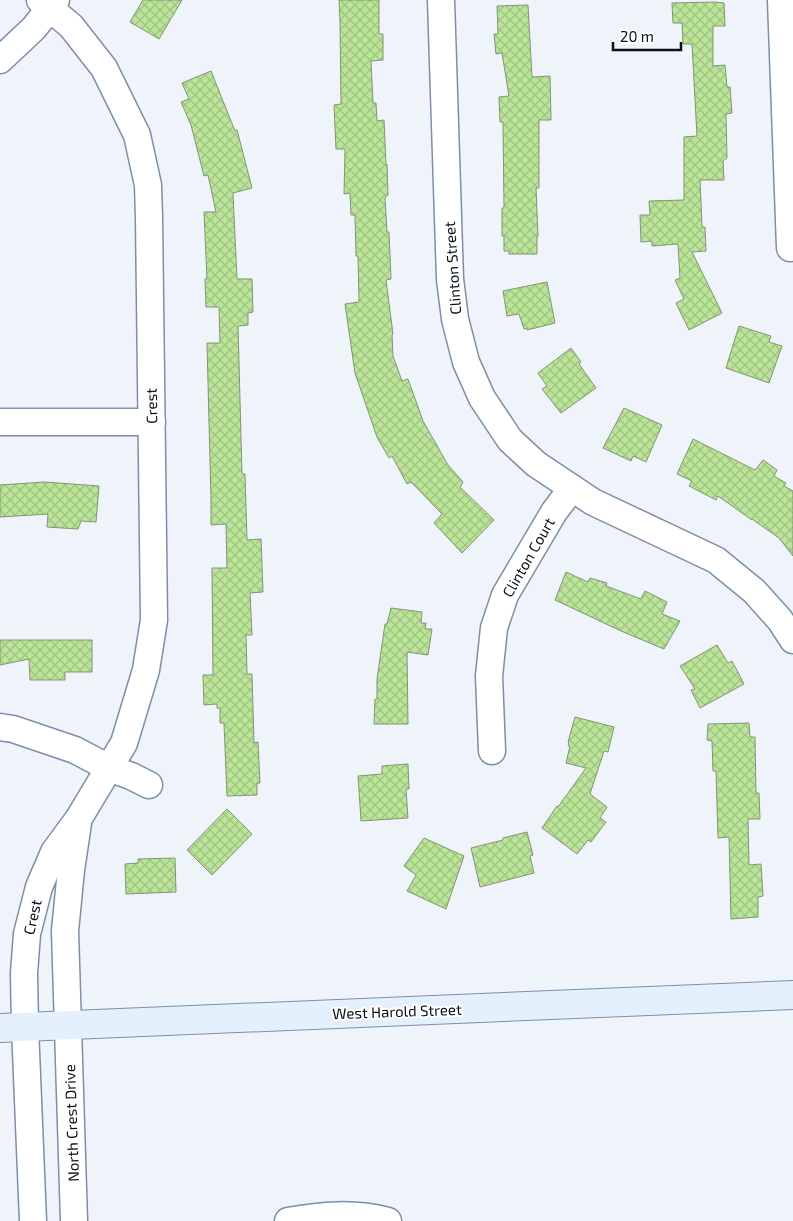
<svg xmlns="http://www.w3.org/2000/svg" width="793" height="1221" font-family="'Exo 2',sans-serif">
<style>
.building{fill:url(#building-cross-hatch);stroke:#829475}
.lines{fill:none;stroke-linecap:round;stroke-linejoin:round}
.minor-casing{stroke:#7990ac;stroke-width:29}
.secondary-casing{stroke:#7990ac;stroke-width:30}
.minor{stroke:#fff;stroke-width:26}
.secondary{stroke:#e5f0fd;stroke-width:28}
.labels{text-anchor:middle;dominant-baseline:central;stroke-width:4;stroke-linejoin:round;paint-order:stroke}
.street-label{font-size:15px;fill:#08101a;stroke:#fff}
</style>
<defs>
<pattern id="building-cross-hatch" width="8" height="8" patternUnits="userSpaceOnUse" patternTransform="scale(1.25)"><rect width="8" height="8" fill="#bae597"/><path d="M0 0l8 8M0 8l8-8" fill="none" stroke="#9ec382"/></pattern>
</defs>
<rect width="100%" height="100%" fill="#eff4fa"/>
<g class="building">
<polygon points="143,0 182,0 159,39 130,22"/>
<polygon points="339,0 379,0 379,34 383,34 383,60 371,61 373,103 376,103 377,121 384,120 386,165 387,164 388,195 385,198 387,232 389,232 391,279 386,280 393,334 392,335 393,356 402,381 408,379 423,421 448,465 463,482 460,487 494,520 462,553 434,523 442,514 411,482 407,484 392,456 389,458 377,437 355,373 345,304 359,302 358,256 356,256 355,215 351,215 350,193 344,194 345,149 336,149 334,105 341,104 340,22"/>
<polygon points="715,2 724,3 725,26 713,26 713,66 725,65 727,87 730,87 732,113 726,114 727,158 723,161 724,180 700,180 702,227 705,227 706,251 692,252 722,313 689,330 676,303 684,299 675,280 680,278 678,244 652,246 652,241 641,242 640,215 650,215 649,201 684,200 684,137 697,136 692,44 683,44 682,23 673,23 672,3"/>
<polygon points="528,5 532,77 550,76 551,120 539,120 539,188 536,188 538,236 537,236 537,254 509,254 509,251 504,251 504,236 502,236 502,208 504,208 503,122 500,122 499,97 509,96 502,53 496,54 494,34 498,34 497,6"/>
<polygon points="211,71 235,131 237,130 252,188 233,193 237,279 252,279 253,312 248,313 248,325 238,326 242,474 245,474 247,540 261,539 263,592 250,593 252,635 246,635 247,674 252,674 254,743 258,742 260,783 257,783 257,795 227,796 224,723 220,723 220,708 217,708 217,704 204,705 203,675 213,675 212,568 227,568 226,524 211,525 211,500 207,343 220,343 219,307 206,307 205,279 207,279 204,212 216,212 208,175 204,176 191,125 181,102 189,99 182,83"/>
<polygon points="547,282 555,323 527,330 527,328 524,329 519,314 507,316 503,291"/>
<polygon points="739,326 771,336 769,342 782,346 769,383 726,368"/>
<polygon points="571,348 581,362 579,364 596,388 561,413 542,389 547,386 538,373"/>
<polygon points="624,408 662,425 646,462 633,456 631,461 603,448"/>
<polygon points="693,439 755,470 763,460 777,470 774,476 786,483 784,486 793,491 793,556 779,538 752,519 752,520 718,496 716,500 689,486 692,481 677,474"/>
<polygon points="44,482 99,486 96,522 81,521 78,529 47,527 48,514 0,517 0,485"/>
<polygon points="566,572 588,582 590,578 607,583 606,586 641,599 645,591 667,602 662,614 680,621 664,649 621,631 555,600"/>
<polygon points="391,608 422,612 421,623 426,623 425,629 432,629 428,655 407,652 408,724 374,724 375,699 377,699 377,679 385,624 387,624"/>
<polygon points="0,640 92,640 92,672 65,672 65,680 30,680 29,659 0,665"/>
<polygon points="717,645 728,663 732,661 744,684 700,708 691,690 695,689 680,666"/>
<polygon points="575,717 614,727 608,752 604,751 590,794 607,807 600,818 606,822 591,842 588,840 577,854 542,828 557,806 558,807 586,768 566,763 570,746 568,746 569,743 568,742"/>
<polygon points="749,723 750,737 755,737 756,793 759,793 760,819 748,819 749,865 761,864 763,896 758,897 758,917 731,919 729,837 718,838 716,771 713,771 712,741 707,740 708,724"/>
<polygon points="408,764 409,789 406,789 408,818 361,821 358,776 382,774 382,766"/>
<polygon points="227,809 252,834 212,875 187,850"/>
<polygon points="527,832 533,855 530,856 534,873 480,887 471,848 503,840 503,838"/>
<polygon points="424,838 464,856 446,909 407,891 416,875 404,866"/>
<polygon points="175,858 176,892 126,894 125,864 138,863 138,859"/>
</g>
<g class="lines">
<defs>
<g id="minor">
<polyline points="441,0 450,279 455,319 466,362 482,398 510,440 536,464 593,502 716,560 754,591 780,620 793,640"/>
<polyline points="781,0 790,248"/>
<polyline points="0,60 34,28 56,0"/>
<polyline points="0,422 152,422"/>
<polyline points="0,727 13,729 75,750 109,768 131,776 149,785"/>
<polyline points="492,751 489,676 494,628 505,595 554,512 572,488"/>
<polyline points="33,1221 25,1027 24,973 27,934 39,887 54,852 79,818 124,743 146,670 154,620 149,217 148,185 137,135 104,68 71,26 40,0"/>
<polyline points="74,1221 65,931 71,870 78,823"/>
<path d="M288,1221C321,1215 355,1212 388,1221"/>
</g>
<polyline id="secondary" points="0,1028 793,995"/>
</defs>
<use href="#minor" class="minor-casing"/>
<use href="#secondary" class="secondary-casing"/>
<use href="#minor" class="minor"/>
<use href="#secondary" class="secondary"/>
</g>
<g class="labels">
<g class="street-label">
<text transform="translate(452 268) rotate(-94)">Clinton Street</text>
<text transform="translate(151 406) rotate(-91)">Crest</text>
<text transform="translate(528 557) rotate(-60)">Clinton Court</text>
<text transform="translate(32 917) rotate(-77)">Crest</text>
<text transform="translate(397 1011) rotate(-2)">West Harold Street</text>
<text transform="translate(71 1123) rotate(-92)">North Crest Drive</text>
</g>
</g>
<path d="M613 42v8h68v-8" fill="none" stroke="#08101a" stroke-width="2.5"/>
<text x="620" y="42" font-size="15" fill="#08101a" stroke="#ffffff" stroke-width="4" paint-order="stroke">20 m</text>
</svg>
